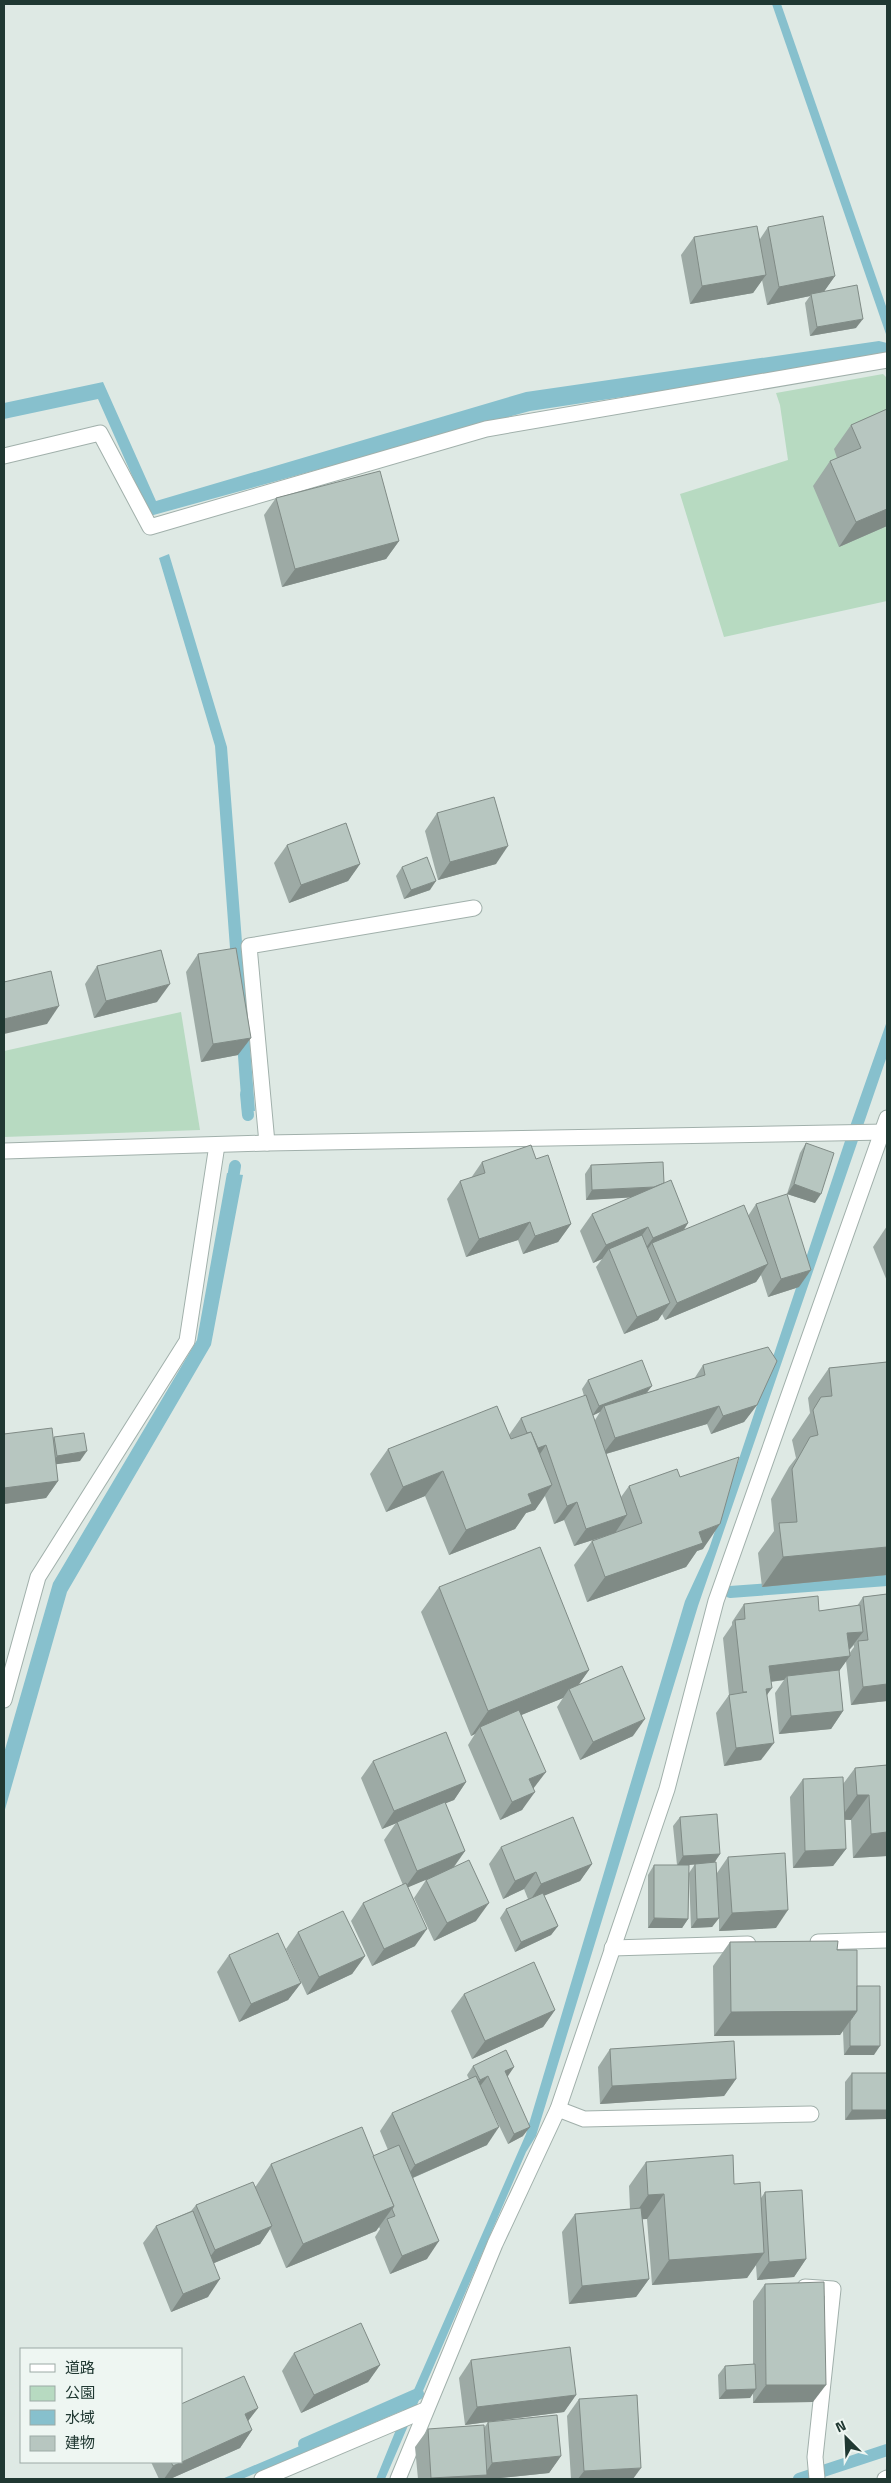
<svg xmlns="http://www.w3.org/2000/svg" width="891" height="2483" font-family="'Titillium Web','Noto Sans JP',sans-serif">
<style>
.green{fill:#b7dac1}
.water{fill:#87c0cd}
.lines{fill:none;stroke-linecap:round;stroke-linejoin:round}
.stream{stroke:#87c0cd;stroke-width:12}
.minor-casing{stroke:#a1b0ab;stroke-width:17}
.tertiary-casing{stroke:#a1b0ab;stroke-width:17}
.minor{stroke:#fff;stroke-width:15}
.tertiary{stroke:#fff;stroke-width:15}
.wall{fill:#9daaa5;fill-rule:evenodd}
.shaded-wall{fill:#808b86}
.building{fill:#b7c6c0;stroke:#808b86}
</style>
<rect width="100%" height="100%" fill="#dee9e4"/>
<g class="green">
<polygon points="883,374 887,378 887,601 724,637 680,494 788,460 780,405 776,393"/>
<polygon points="181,1012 200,1130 4,1137 4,1051"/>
</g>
<g class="water">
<polygon points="772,4 781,4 887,309 887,337"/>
<polygon points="879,341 887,343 887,357 530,411 150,516 98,399 4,419 4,403 103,382 156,501 526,392"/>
<polygon points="169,554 227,747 255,1111 242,1110 215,746 159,558"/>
<polygon points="887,1021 887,1056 698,1606 536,2136 526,2152 385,2479 376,2479 404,2410 242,2479 222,2479 410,2399 526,2134 685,1601 709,1549 847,1135"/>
<polygon points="227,1173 243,1175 211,1345 67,1592 4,1813 4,1753 53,1583 197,1340"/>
</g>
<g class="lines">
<g class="stream">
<polyline points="246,1094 248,1115"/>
<polyline points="231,1191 235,1166"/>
<polyline points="730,1592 887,1580"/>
<polyline points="304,2444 418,2394"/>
<polyline points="799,2479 887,2450"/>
</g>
<defs>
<g id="minor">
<polyline points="4,456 100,433 150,527 486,429 887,360"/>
<polyline points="267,1143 249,946 474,908"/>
<polyline points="4,1151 267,1143 887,1132"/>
<polyline points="4,1700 38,1577 187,1341 217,1145"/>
<polyline points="818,1942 887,1940"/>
<polyline points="612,1948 748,1944"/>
<polyline points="558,2109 584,2119 811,2114"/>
<polyline points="805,2287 833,2289 815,2457 817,2479"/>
<polyline points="262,2479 425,2410"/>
<polyline points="398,2479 495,2244 558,2109 667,1789 716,1601 887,1118"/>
</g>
<polyline id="tertiary" points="885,2479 887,2478"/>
</defs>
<use href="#minor" class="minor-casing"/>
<use href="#tertiary" class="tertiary-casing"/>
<use href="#minor" class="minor"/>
<use href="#tertiary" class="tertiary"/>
</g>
<g class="wall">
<polygon points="768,227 835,276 824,291 856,328 810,336 805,303 810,296 767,305 762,280 753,293 690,304 681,255 694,237 760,239"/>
<polygon points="887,409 887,526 839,547 813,486 830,461 837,458 834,449 851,425"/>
<polygon points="276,498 399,541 386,559 282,587 264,515"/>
<polygon points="437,813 496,864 438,880 425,831"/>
<polygon points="287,845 360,864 348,881 289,903 274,863"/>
<polygon points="402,867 430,890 404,899 396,876"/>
<polygon points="198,954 238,1055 201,1062 186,972"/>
<polygon points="97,966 157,1002 94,1018 85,984"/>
<polygon points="806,1143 815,1203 787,1194 800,1153"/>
<polygon points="536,1159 571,1224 558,1242 523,1254 518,1240 466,1257 447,1199 460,1181 471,1178 482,1162"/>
<polygon points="591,1165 664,1183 688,1223 684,1230 748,1216 756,1204 799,1287 768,1297 761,1275 756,1282 665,1320 662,1314 658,1320 624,1334 596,1267 602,1259 593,1263 580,1231 592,1214 631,1197 586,1200 585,1174"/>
<polygon points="887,1226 887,1281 873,1247"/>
<polygon points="887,1362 887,1575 762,1587 758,1553 774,1531 771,1499 789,1467 796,1458 792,1440 810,1413 808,1398 829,1368"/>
<path d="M703,1365L757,1405L744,1422L711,1434L707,1424L606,1454L621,1497L629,1486L703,1549L697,1551L686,1567L587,1602L574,1565L592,1541L602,1537L574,1546L564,1520L554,1524L545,1496L535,1510L526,1513L515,1529L449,1555L425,1496L386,1512L370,1474L388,1449L509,1435L521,1418L584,1396L582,1389L588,1380L646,1393L694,1379ZM600,1412L595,1420L593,1415Z"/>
<polygon points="4,1434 53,1439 54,1437 80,1461 56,1464 58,1481 46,1498 4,1504"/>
<polygon points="439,1587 589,1670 579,1684 633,1736 580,1760 557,1707 563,1698 521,1715 533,1789 522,1810 500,1820 468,1745 475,1734 471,1736 421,1612"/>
<path d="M887,1594V1701L851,1705L846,1661L839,1671L843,1711L831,1729L779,1734L775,1693L784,1680L771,1682L767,1696L761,1760L724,1766L716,1713L729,1695L723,1638L732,1625V1622L744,1604L819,1611L857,1606L863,1597ZM854,1645V1647L849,1654V1650Z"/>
<polygon points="373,1761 466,1782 454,1800 445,1803 465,1851 454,1867 476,1921 434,1941 414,1898 426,1880 429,1878 408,1887 415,1946 372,1966 351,1921 363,1903 403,1885 384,1840 396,1823 382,1829 361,1778"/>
<polygon points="887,1765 887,1856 853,1858 851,1820 845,1820 846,1849 833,1866 793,1868 790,1797 803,1779 843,1784 855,1768"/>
<path d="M680,1817L720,1854L714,1863L717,1873L728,1857L776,1928L719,1931V1918L712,1927L691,1928L689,1874L688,1919L682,1928H648V1875L654,1865H677L673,1826ZM695,1864L689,1873L679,1865Z"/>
<polygon points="501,1847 592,1864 580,1881 544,1895 558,1926 551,1935 515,1952 500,1918 506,1909 528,1899 524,1889 503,1899 489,1864"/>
<polygon points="298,1932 365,1956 352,1974 307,1995 286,1949"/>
<polygon points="730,1942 837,1950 857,1986 874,2055 844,2055 843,2031 840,2035 714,2036 713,1966"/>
<polygon points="229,1955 301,1983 288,2000 239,2022 217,1972"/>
<polygon points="464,1994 555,2010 543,2027 472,2059 451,2011"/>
<polygon points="610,2049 736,2079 724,2096 600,2104 598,2067"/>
<polygon points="473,2066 514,2067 507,2076 523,2136 508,2144 480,2086 487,2145 413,2178 427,2259 390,2274 375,2237 380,2229 379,2227 376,2231 286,2268 270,2229 260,2244 214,2263 208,2297 171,2312 143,2243 156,2226 191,2211 196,2205 256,2186 271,2164 373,2156 388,2150 380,2131 392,2113 469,2079 467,2075"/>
<polygon points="852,2073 887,2073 845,2120 845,2082"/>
<polygon points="646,2162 734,2184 761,2198 765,2192 806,2259 794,2277 757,2280 756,2265 747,2278 652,2285 647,2219 642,2219 649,2279 636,2297 569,2304 562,2232 575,2214 630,2209 629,2186"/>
<polygon points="765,2284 813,2402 753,2403 753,2393 750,2398 719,2399 718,2375 725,2366 753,2364 753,2301"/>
<polygon points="294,2353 380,2365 368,2382 301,2413 282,2371"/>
<polygon points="471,2360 576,2395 564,2412 465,2425 459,2378"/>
<polygon points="579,2399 633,2479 571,2479 567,2416"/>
<polygon points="258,2408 248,2421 252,2430 240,2448 170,2479 159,2479 151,2462 181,2462"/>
<polygon points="488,2422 561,2456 549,2473 490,2479 418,2479 415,2447 428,2429 484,2428"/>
</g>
<g class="shaded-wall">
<polygon points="766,275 753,293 690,304 702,286"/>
<polygon points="835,276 823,293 811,294 810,296 767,305 779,287"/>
<polygon points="863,319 856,328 810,336 817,327"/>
<polygon points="887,509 887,526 839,547 856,522"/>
<polygon points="399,541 386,559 282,587 295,569"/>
<polygon points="508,846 496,864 438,880 450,862"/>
<polygon points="360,864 348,881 289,903 301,885"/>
<polygon points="436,881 430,890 404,899 411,890"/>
<polygon points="170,984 157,1002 94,1018 106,1001"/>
<polygon points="59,1006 47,1024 4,1034 4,1019"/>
<polygon points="251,1038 238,1055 201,1062 213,1044"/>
<polygon points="794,1184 821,1194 815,1203 787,1194"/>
<polygon points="664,1187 657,1196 586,1200 592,1190"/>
<polygon points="530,1222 518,1240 466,1257 479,1239"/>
<polygon points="688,1223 676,1241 652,1243 644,1254 640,1256 653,1238"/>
<polygon points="571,1224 558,1242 523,1254 535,1236"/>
<polygon points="648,1227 635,1245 609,1249 602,1259 593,1263 606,1245"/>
<polygon points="768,1264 756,1282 665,1320 677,1303"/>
<polygon points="811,1270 799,1287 768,1297 781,1279"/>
<polygon points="670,1303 658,1320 624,1334 637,1317"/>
<polygon points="652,1386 645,1395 604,1406 600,1412 592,1416 599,1406"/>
<polygon points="757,1405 744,1422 711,1434 723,1416"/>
<polygon points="719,1406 707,1424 602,1455 615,1438"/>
<polygon points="546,1445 534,1463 532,1450"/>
<polygon points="87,1451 80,1461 51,1465 57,1456"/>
<polygon points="443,1471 425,1496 386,1512 403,1487"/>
<polygon points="58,1481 46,1498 4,1504 4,1488"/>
<polygon points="552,1485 535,1510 526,1513 515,1529 449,1555 466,1530 528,1494"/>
<polygon points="577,1502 564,1520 554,1524 567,1506"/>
<polygon points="627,1515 615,1533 574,1546 586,1529"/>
<polygon points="720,1524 703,1549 697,1551 686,1567 587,1602 605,1577 699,1532"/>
<polygon points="887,1547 887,1575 762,1587 783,1557"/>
<polygon points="863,1632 850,1649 835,1651 847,1633"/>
<polygon points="850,1656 837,1674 787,1676 784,1680 757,1683 769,1666"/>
<polygon points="589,1670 572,1694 569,1689 563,1698 482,1731 480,1727 475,1734 471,1736 488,1711"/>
<polygon points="887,1684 887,1701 851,1705 863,1687"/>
<polygon points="772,1688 759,1706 766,1689"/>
<polygon points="843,1711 831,1729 779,1734 791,1716"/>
<polygon points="645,1719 633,1736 580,1760 593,1742"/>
<polygon points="774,1743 761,1760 724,1766 736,1748"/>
<polygon points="546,1772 533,1789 529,1779"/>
<polygon points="466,1782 454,1800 382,1829 394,1811"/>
<polygon points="535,1792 522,1810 500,1820 512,1802"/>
<polygon points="857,1795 869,1795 851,1820 840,1819"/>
<polygon points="887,1832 887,1856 853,1858 871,1834"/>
<polygon points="846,1849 833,1866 793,1868 805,1851"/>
<polygon points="465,1851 452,1869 404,1889 417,1871"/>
<polygon points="720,1854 714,1863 677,1866 683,1856"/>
<polygon points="592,1864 580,1881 529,1902 541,1884"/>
<polygon points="536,1872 524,1889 503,1899 515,1881"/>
<polygon points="489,1903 476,1921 434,1941 447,1923"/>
<polygon points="788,1910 776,1928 719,1931 732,1913"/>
<polygon points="654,1918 688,1919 682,1928 648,1928"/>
<polygon points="719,1918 712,1927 691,1928 697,1919"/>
<polygon points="558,1926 551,1935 515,1952 521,1942"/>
<polygon points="427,1929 415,1946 372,1966 384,1949"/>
<polygon points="365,1956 352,1974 307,1995 319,1977"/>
<polygon points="301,1983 288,2000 239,2022 251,2004"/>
<polygon points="555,2010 543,2027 472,2059 485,2041"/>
<polygon points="857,2011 840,2035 714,2036 731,2012"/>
<polygon points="850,2046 880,2046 874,2055 844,2055"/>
<polygon points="514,2067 508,2076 498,2080 505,2071"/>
<polygon points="488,2076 481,2085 473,2089 480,2080"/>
<polygon points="736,2079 724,2096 600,2104 612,2086"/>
<polygon points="852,2110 887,2110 887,2119 845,2120"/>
<polygon points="499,2127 487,2145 403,2182 415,2165"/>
<polygon points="530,2127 523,2136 508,2144 514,2134"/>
<polygon points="664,2194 647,2219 631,2220 648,2195"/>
<polygon points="394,2206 376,2231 286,2268 303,2244"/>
<polygon points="272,2226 260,2244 202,2268 215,2250"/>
<polygon points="439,2241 427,2259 390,2274 402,2256"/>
<polygon points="764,2253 747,2278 652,2285 669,2260"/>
<polygon points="806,2259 794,2277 757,2280 769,2262"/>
<polygon points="220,2279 208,2297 171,2312 183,2294"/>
<polygon points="649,2279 636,2297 569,2304 582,2286"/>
<polygon points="380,2365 368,2382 301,2413 314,2395"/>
<polygon points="766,2385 826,2385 813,2402 753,2403"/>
<polygon points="756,2389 750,2398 719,2399 726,2390"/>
<polygon points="576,2395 564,2412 465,2425 477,2407"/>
<polygon points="258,2408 245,2425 245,2414"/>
<polygon points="252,2430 240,2448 170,2479 164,2479 173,2466"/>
<polygon points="561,2456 549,2473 490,2479 431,2479 431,2478 484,2475 492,2463"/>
<polygon points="641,2468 633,2479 578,2479 584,2471"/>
</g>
<g class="building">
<polygon points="823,216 835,276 779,287 768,227"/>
<polygon points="757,226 766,275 702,286 694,237"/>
<polygon points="857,285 863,319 817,327 811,294"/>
<polygon points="887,409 887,509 856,522 830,461 861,448 851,425"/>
<polygon points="380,471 399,541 295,569 276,498"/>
<polygon points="494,797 508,846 450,862 437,813"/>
<polygon points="346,823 360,864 301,885 287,845"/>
<polygon points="427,857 436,881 411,890 402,867"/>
<polygon points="236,948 251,1038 213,1044 198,954"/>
<polygon points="161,950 170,984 106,1001 97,966"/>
<polygon points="51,971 59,1006 4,1019 4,982"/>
<polygon points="806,1143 834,1153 821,1194 794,1184"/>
<polygon points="531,1145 536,1159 548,1155 571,1224 535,1236 530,1222 479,1239 460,1181 485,1173 482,1162"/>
<polygon points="663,1162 664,1183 654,1187 592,1190 591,1165"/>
<polygon points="671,1180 688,1223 653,1238 648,1227 606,1245 592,1214"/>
<polygon points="787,1194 811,1270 781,1279 756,1204"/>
<polygon points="744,1205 768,1264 677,1303 652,1243"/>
<polygon points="642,1235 670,1303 637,1317 609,1249"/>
<polygon points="768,1347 777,1361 757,1405 723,1416 719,1406 615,1438 604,1406 705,1375 703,1365"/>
<polygon points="642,1360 652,1386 599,1406 588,1380"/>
<polygon points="887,1362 887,1547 783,1557 779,1523 797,1522 792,1469 810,1437 818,1435 813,1410 821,1397 832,1396 829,1368"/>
<polygon points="586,1395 627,1515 586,1529 577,1502 567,1506 546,1445 538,1448 531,1432 527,1433 521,1418"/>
<polygon points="497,1406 511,1439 531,1432 552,1485 528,1494 532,1504 466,1530 443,1471 403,1487 388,1449"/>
<polygon points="52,1428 58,1481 4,1488 4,1434"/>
<polygon points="84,1433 87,1451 57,1456 54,1437"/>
<polygon points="739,1457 720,1524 699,1532 703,1543 605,1577 592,1541 642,1523 629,1486 677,1469 680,1477"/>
<polygon points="540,1547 589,1670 488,1711 439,1587"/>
<polygon points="887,1594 887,1684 863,1687 858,1641 868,1640 863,1597"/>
<polygon points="818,1596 819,1611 860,1605 863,1632 847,1633 850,1656 769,1666 772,1688 766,1689 774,1743 736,1748 729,1695 747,1692 743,1692 735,1620 745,1619 744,1604"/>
<polygon points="622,1666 645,1719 593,1742 569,1689"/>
<polygon points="839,1670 843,1711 791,1716 787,1676"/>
<polygon points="519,1710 546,1772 529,1779 535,1792 512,1802 480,1727"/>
<polygon points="446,1732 466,1782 394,1811 373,1761"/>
<polygon points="887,1765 887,1832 871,1834 869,1795 857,1795 855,1768"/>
<polygon points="843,1777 846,1849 805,1851 803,1779"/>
<polygon points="445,1802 465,1851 417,1871 397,1822"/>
<polygon points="717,1814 720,1854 683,1856 680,1817"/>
<polygon points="573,1817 592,1864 541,1884 536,1872 515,1881 501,1847"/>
<polygon points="785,1853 788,1910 732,1913 728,1857"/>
<polygon points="469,1860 489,1903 447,1923 426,1880"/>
<polygon points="716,1862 719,1918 697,1919 695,1864"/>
<polygon points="654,1865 689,1865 688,1919 654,1918"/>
<polygon points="406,1883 427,1929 384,1949 363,1903"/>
<polygon points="543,1893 558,1926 521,1942 506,1909"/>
<polygon points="343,1911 365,1956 319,1977 298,1932"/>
<polygon points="278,1933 301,1983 251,2004 229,1955"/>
<polygon points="838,1941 837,1950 857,1950 857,2011 731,2012 730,1942"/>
<polygon points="534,1962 555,2010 485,2041 464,1994"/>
<polygon points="857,1986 880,1986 880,2046 850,2046 850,2021 857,2011"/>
<polygon points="734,2041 736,2079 612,2086 610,2049"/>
<polygon points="506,2050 514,2067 505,2071 530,2127 514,2134 488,2076 480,2080 473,2066"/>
<rect x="852" y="2073" width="35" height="37"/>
<polygon points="476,2076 499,2127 415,2165 392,2113"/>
<polygon points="362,2127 394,2206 303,2244 271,2164"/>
<polygon points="399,2145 439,2241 402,2256 387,2219 395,2216 392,2209 394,2206 373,2156"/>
<polygon points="733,2155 734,2184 760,2182 764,2253 669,2260 664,2194 648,2195 646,2162"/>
<polygon points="253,2182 272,2226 215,2250 196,2205"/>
<polygon points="802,2190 806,2259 769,2262 765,2192"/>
<polygon points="641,2208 649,2279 582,2286 575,2214"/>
<polygon points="193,2211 220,2279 183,2294 156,2226"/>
<polygon points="824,2282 826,2385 766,2385 765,2284"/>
<polygon points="361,2323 380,2365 314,2395 294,2353"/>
<polygon points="570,2347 576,2395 477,2407 471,2360"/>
<polygon points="755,2364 756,2389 726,2390 725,2366"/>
<polygon points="244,2376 258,2408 245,2414 252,2430 173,2466 171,2462 181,2462 181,2404"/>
<polygon points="637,2395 641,2468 584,2471 579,2399"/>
<polygon points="557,2415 561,2456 492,2463 488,2422"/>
<polygon points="484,2425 487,2475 431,2478 428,2429"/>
</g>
<rect width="891" height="2483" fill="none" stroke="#203832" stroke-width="10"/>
<rect x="20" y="2348" width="162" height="115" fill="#eef6f2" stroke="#9caaa5"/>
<rect x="30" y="2364" width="25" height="8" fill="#ffffff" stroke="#9caaa5"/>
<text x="65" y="2373" font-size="15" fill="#203832">道路</text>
<rect x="30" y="2386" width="25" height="15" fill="#b7dac1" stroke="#9caaa5"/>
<text x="65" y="2398" font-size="15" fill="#203832">公園</text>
<rect x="30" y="2410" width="25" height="15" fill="#87c0cd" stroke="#9caaa5"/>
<text x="65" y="2423" font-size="15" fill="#203832">水域</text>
<rect x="30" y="2436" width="25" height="15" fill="#b7c6c0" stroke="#9caaa5"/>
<text x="65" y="2448" font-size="15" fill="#203832">建物</text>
<g transform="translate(846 2438) rotate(336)" stroke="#eef6f2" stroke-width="4" paint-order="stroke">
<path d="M0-4L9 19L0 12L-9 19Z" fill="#203832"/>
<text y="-8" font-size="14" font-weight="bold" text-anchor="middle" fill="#203832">N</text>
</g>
</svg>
